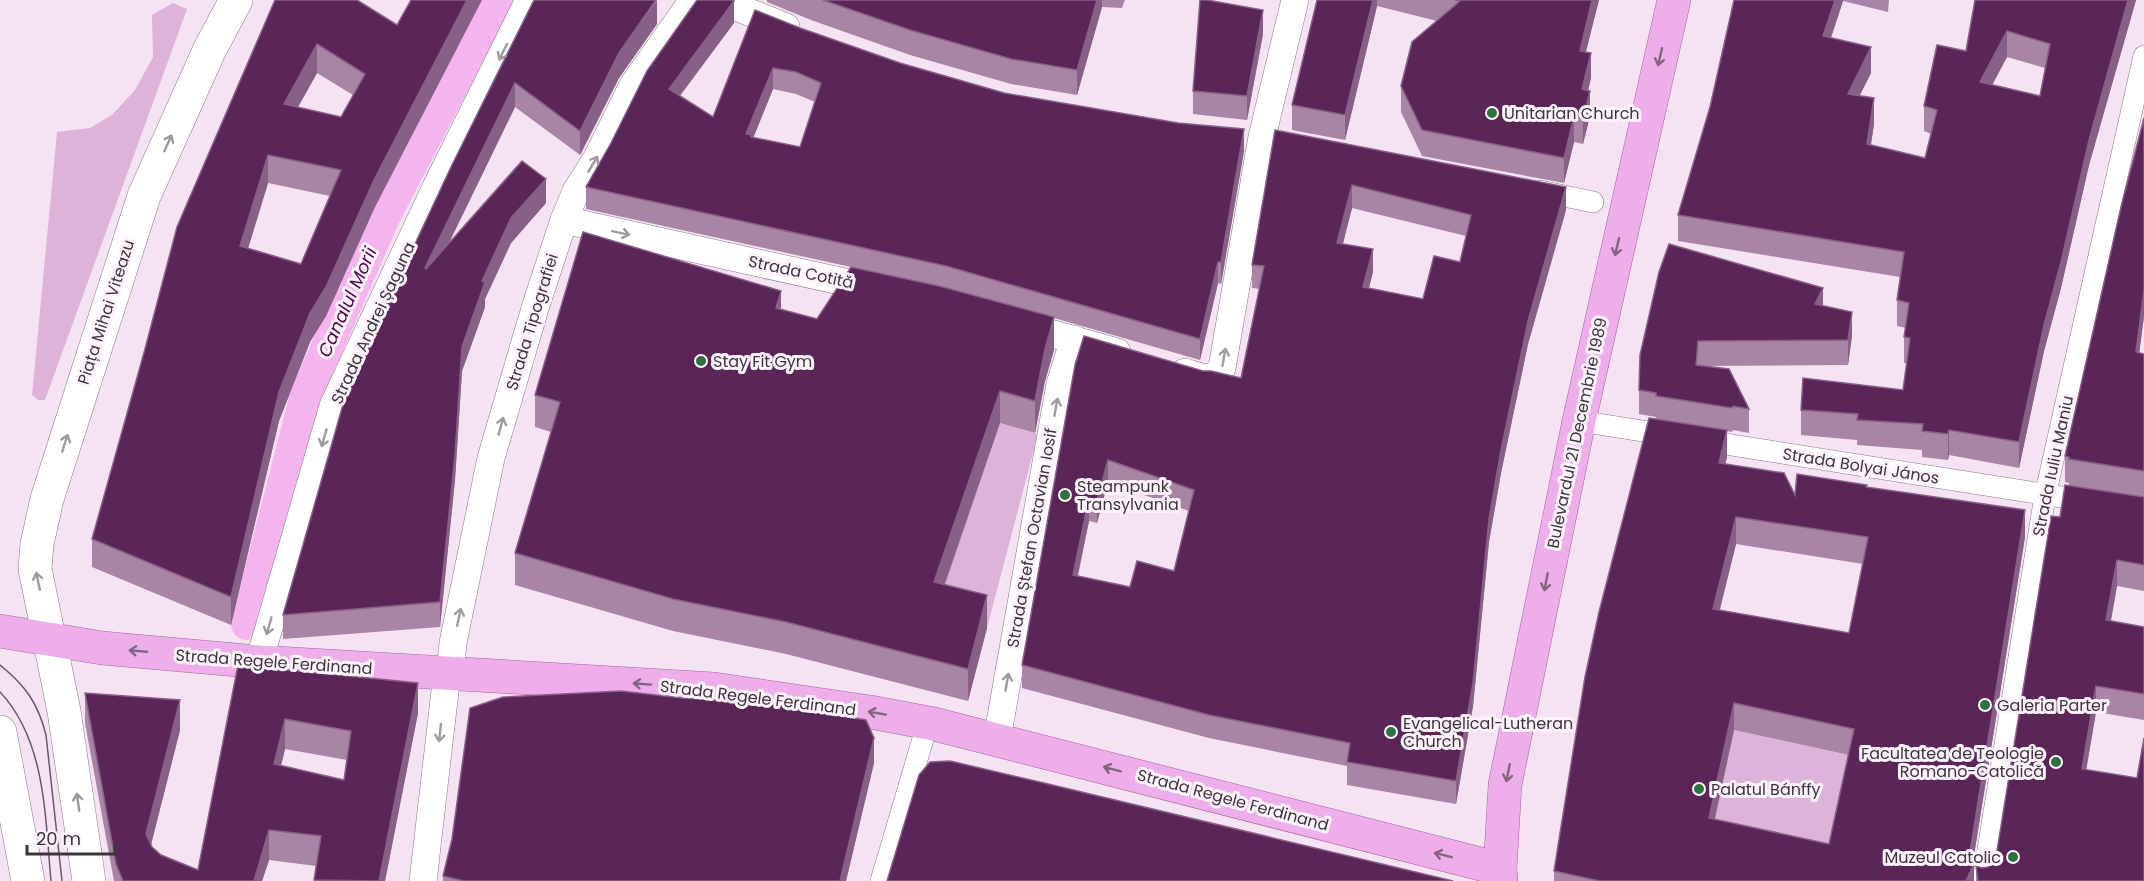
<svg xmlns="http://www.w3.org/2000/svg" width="2144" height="881" font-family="Poppins,sans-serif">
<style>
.green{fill:#ddb3d9}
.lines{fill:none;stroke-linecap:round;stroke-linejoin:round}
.canal{stroke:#f4b5ee;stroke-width:32}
.pedestrian-casing{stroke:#897887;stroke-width:22}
.minor-casing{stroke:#897887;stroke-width:28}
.secondary-casing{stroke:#897887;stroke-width:34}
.primary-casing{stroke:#a761a2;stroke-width:34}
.pedestrian{stroke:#fff;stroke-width:21}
.minor{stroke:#fff;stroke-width:27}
.secondary{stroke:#fff;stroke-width:33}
.primary{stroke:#edaee9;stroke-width:33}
.tram{stroke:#655c64;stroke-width:1.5}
.wall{fill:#a884a5;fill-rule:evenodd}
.shaded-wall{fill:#885f86}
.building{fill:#5a2657;stroke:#885f86;stroke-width:1.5;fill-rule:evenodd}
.oneway{stroke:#9e9a9d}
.oneway2{stroke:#836581}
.poi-dot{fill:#2c733f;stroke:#fef3fd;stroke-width:2}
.labels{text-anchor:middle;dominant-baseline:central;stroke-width:6;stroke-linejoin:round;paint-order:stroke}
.poi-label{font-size:16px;fill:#3c353b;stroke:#fef3fd;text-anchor:start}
.street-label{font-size:16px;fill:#3c353b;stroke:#fef3fd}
.water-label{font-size:18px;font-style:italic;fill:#50054d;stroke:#fef3fd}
</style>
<rect width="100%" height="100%" fill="#f5e3f3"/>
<g class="green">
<polygon points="173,3 187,9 45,400 38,400 32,395 57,132 90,128 112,115 135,90 153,57 152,15"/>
<polygon points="1000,423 1038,434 987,628 934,614"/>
<polygon points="1734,730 1854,756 1829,871 1709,845"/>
</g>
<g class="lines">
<polyline class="canal" points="247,624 306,395 385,215 497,0"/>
<defs>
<g id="pedestrian">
<polyline points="1540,191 1593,202"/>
<polyline points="1579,421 2144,510"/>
<polyline points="881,881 928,722"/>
<polyline points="1983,881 2045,496 2144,56"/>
</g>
<g id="minor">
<polyline points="719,0 786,27"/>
<polyline points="564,220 876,289"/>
<polyline points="1018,324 1117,352"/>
<path d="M1185,372C1201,377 1212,383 1222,368L1262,137L1295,0"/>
<polyline points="259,662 333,406 437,185 529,0"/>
<polyline points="450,674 453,643 491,458 536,305 564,220 576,191 597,158 633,85 693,0"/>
<polyline points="997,739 1060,384 1074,339"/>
<polyline points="423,881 447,674"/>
</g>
<g id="secondary">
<polyline points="0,732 28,881"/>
<polyline points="89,881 64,711 35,569 37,544 47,499 144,196 209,51 236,0"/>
</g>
<g id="primary">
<polyline points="0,631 102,648 259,662 714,689 870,712 934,724 1500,869"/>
<polyline points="1501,881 1500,869 1505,785 1579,421 1674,0"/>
</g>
</defs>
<use href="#pedestrian" class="pedestrian-casing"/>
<use href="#minor" class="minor-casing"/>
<use href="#secondary" class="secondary-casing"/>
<use href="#primary" class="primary-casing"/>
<use href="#pedestrian" class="pedestrian"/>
<use href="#minor" class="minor"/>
<use href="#secondary" class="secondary"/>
<use href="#primary" class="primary"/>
<g class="tram">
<path d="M0,665C25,685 38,703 46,735L62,881"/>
<path d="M0,692C46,741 45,817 51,881"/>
</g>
</g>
<g class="wall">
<path d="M275,0L397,25L374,209L326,316L310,342L279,421L231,625L92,567V539ZM317,73L353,95L341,117L298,107ZM268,183L330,196L301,264L248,248Z"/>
<polygon points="534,0 657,24 619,78 580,155 515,107 448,245 546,203 511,243 485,299 485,307 462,371 455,480 440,627 283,639 283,615"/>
<polygon points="767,0 1125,0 1122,8 1102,7 1077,95 1011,84 910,55 811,20 767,2"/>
<polygon points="1317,0 1599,0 1585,52 1591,78 1588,91 1590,116 1583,144 1574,142 1564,183 1422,156 1401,112 1401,86 1437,21 1377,6 1345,140 1292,130 1292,105"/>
<path d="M1734,0H1889L1888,12L1843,1L1831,38L1871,73L1859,96L1874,124L1871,145L1925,158L1931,134L1924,131V106L1966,51L1975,0H2136L2089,165L2061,288L2044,351L2019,468L1949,455L1948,460L1922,457V450L1857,445V440L1801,435V410L1903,390L1907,363H1904V337L1906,328L1897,326V300L1900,277L1678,241V215L1710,107ZM2007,57L2045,68L2040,96L1992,85Z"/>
<path d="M734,23L680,96L713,117L800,28L900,63L1004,93L1244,151L1221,284L1218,283L1200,360L1054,318V350L1045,381L1035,433L1000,423L945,585L987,628L968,701L786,654L673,631L515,585V553L551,432L535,427V395L781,309L817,319L851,267L586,209V187ZM773,89L796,94L815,102L800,147L753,138Z"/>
<polygon points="1263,34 1247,120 1193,114 1193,91"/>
<polygon points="2144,118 2144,316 2139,353 2144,354 2144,591 2117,586 2111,621 2144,627 2144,720 2096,712 2086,770 2144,881 1976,881 1976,866 1982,868 1988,867 1993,863 1996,857 2060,517 2069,485 2069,483 2065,482 2065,456"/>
<path d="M1275,130L1566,210L1528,344L1501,473L1489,542L1473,706L1456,804L1347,785V766L1209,738L1022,688V665L1075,365L1203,371L1241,378L1260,289L1252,288V265ZM1352,208L1466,236L1460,262L1423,299L1369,288L1373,272L1343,244ZM1108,482L1189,511L1174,571L1130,587L1078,576L1089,521L1097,523Z"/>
<path d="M1669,244L1823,306L1852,336L1848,365L1698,366L1749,409V433L1733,430L1732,432L1727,431V457L1725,464L1795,495L1867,487L2025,537L1973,861L1974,881H1554V871L1656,419V417L1639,414V390ZM1736,544L1863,564L1849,633L1720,610ZM1734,730L1849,755L1829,844L1715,819Z"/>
<path d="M238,665L418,713L385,881H314L316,866L269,860L262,881H114L85,723V693L180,730L151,845L152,847L161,855L198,870ZM285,749L347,760L344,780L281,765Z"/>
<polygon points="874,763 846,881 443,881 443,876"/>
</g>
<g class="shaded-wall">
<polygon points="467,0 482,0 374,209 326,316 310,342 279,421 231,625 231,597 279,392 310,313 374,180"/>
<polygon points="657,0 657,24 619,78 580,155 580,131 619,53"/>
<polygon points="1097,0 1102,0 1102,7 1077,95 1077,70"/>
<polygon points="1373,0 1377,0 1377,6 1345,140 1345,115"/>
<polygon points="1592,0 1599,0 1580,76 1580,51"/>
<polygon points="1835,0 1843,0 1843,1 1823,61 1823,36"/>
<polygon points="2128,0 2136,0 2089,165 2061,288 2044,351 2019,468 2019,442 2044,325 2089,140"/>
<polygon points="734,1 734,23 669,110 669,89"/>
<polygon points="1263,10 1263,34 1247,120 1247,96"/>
<polygon points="2007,31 2007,57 1980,108 1980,82"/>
<polygon points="317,44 317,73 284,132 284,104"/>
<polygon points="1871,47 1871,73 1848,119 1848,94"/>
<polygon points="1591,53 1591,78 1582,114 1582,89"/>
<polygon points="773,68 773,89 752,141 746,134"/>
<polygon points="515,83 515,107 425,292 425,268"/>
<polygon points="1590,91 1590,116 1583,144 1583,119"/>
<polygon points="1874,98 1874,124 1867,170 1867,144"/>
<polygon points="1574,117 1574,142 1564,183 1564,158"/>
<polygon points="1244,129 1244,151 1221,284 1221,262"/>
<polygon points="268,155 268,183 240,275 240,246"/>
<polygon points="546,179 546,203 511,243 485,299 485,307 462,371 455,480 440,627 440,602 462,347 482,281 511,218"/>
<polygon points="1352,185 1352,208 1337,266 1337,243"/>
<polygon points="1566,187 1566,210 1528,344 1501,473 1489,542 1473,706 1456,804 1456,781 1489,519 1501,450 1528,321"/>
<polygon points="1373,249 1373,272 1363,310 1363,287"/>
<polygon points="1218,262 1218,283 1200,360 1200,339"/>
<polygon points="1823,288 1823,313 1815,304"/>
<polygon points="2144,290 2144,316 2136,378 2136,352"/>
<polygon points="781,291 781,323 776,308"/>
<polygon points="1852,312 1852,336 1848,365 1848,340"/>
<polygon points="1054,317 1054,350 1045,381 1035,433 1035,401 1045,349"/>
<polygon points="1000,391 1000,423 934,614 934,582"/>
<polygon points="1727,430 1727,457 1719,490 1719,463"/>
<polygon points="1949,430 1949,455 1948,460 1948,434"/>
<polygon points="1108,460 1108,482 1097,523 1097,500"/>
<polygon points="1089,498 1089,521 1073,597 1073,575"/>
<polygon points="2025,510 2025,537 1972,868 1974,863 1974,881 1966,881"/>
<polygon points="1736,517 1736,544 1713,635 1713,609"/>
<polygon points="2117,560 2117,586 2106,646 2106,620"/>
<polygon points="987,595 987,628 968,701 968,669"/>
<polygon points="418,683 418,713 385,881 379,881"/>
<polygon points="2096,686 2096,712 2082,795 2082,769"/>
<polygon points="180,700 180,730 146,864 146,834"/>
<polygon points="1734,703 1734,730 1709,845 1709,818"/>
<polygon points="285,719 285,749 274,794 274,764"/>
<polygon points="874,738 874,763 846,881 840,881"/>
<polygon points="269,830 269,860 262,881 253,881"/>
</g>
<g class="building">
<path d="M275,0H357L397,25L411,0H467L374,180L326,287L310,313L279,392L231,597L92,539L145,349L177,227ZM317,44L365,74L341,117L284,104ZM268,155L341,170L301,264L240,246Z"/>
<polygon points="534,0 656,0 619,53 580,131 515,83 425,268 426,269 522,161 546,179 511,218 482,281 485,282 462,347 455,455 440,602 283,615 348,387 451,167"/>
<path d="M697,0H731L734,1L669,89L713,117L755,10L800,28L900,63L1004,93L1178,123L1244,129L1221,262H1218L1200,339L946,266L586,187L611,143L647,71ZM773,68L796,72L821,83L800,147L751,137L752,135L746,134Z"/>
<polygon points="823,0 1097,0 1077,70 1011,59 910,30"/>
<polygon points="1200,0 1207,0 1263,10 1247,96 1193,91"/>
<polygon points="1317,0 1373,0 1345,115 1292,105"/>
<polygon points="1455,0 1592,0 1580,51 1591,53 1582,89 1590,91 1583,119 1574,117 1564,158 1422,130 1401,86 1412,42 1460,1"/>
<path d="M1734,0H1835L1823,36L1871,47L1848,94L1874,98L1867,144L1925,158L1937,110L1924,106L1937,45L1966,51L1975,0H2128L2089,140L2061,262L2044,325L2019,442L1949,430L1948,434L1922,431L1923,424L1857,420L1858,414L1801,410L1803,378L1903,390L1910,338L1904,337L1909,303L1897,300L1904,252L1678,215L1710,107ZM2007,31L2050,44L2040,96L1980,82Z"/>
<polygon points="2144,118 2144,290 2136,352 2144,354 2144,471 2069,459 2069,457 2065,456 2121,207"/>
<path d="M1275,130L1566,187L1528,321L1501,450L1489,519L1473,683L1456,781L1347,762L1350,743L1209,715L1022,665L1075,365L1084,336L1203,371H1211L1241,378L1264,266L1252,265ZM1352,185L1471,215L1460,262L1434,256L1423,299L1363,287L1373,249L1337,243ZM1108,460L1194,490L1174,571L1137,561L1130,587L1073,575L1089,498L1097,500Z"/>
<polygon points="583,232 781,291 776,308 817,319 851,267 939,286 1054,317 1045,349 1035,401 1000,391 934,582 987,595 968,669 786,622 673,599 515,553 560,402 535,395"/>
<polygon points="1669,244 1823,288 1815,304 1852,312 1848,340 1698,341 1696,365 1729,369 1749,409 1733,406 1732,408 1656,396 1656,393 1639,390 1640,355 1659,272"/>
<path d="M1649,418L1727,430L1719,463L1784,473L1795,495L1797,474L1867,485L1866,487L2025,510L1970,852L1974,863L1966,881H1600L1554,871L1585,677L1599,612ZM1736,517L1868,537L1849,633L1713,609ZM1734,703L1854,729L1829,844L1709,818Z"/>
<polygon points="2065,485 2144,497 2144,565 2117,560 2106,620 2144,627 2144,694 2096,686 2082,769 2137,778 2144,738 2144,881 1978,881 1976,866 1982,868 1988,867 1993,863 1996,857 2051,516 2060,517"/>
<path d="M238,665L418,683L379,881L314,880L321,836L269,830L254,881H123L116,864L85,693L180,700L146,834L152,847L161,855L198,870ZM285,719L351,731L344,780L274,764Z"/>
<polygon points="621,691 682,698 763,703 866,720 874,738 840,881 464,881 443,876 452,839 470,708 503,697"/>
<polygon points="950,761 1044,783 1453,881 887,881 919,775 930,762"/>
</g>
<defs><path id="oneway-shaft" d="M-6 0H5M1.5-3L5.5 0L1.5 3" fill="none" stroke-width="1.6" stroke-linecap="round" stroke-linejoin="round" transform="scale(1.5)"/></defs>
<g class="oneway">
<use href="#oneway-shaft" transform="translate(503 52) rotate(116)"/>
<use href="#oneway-shaft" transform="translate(168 143) rotate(-66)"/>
<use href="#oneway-shaft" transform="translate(593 164) rotate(-59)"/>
<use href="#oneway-shaft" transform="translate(621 233) rotate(12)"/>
<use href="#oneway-shaft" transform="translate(1224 357) rotate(-80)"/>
<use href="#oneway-shaft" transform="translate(1056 407) rotate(-80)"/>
<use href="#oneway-shaft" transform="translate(501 426) rotate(-74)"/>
<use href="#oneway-shaft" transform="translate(324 438) rotate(106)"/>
<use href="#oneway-shaft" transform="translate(65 443) rotate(-72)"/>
<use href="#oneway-shaft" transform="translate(38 581) rotate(-102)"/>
<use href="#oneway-shaft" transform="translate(459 617) rotate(-78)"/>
<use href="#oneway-shaft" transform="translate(269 626) rotate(106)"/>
<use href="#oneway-shaft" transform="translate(1007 682) rotate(-80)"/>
<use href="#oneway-shaft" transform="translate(440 733) rotate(96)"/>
<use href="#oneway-shaft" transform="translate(78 802) rotate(-98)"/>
</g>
<g class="oneway2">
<use href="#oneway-shaft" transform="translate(1660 57) rotate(103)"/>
<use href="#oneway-shaft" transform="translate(1617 247) rotate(103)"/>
<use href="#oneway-shaft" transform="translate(1546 582) rotate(101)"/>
<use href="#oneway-shaft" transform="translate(138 651) rotate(-175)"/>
<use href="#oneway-shaft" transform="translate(642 684) rotate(-176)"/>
<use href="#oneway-shaft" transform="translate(877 713) rotate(-170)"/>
<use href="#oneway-shaft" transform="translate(1112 769) rotate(-165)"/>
<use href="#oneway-shaft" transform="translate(1508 773) rotate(101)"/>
<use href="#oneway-shaft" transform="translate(1443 855) rotate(-166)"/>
</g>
<g class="poi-dot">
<circle cx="1492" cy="113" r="6"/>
<circle cx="701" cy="361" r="6"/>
<circle cx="1065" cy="495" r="6"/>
<circle cx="1985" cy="705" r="6"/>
<circle cx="1391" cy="732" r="6"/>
<circle cx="2056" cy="762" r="6"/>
<circle cx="1699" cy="789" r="6"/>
<circle cx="2013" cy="857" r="6"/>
</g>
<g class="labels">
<g class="poi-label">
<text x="1504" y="113">Unitarian Church</text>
<text x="713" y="361">Stay Fit Gym</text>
<text x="1077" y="486">Steampunk<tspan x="1077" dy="18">Transylvania</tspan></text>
<text x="1997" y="705">Galeria Parter</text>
<text x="1403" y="723">Evangelical-Lutheran<tspan x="1403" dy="18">Church</tspan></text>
<text x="2044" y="753" text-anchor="end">Facultatea de Teologie<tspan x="2044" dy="18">Romano-Catolică</tspan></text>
<text x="1711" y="789">Palatul Bánffy</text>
<text x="2001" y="857" text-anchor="end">Muzeul Catolic</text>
</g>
<g class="street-label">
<text transform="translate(801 272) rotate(12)">Strada Cotită</text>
<text transform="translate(106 312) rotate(-72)">Piața Mihai Viteazu</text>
<text transform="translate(532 322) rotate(-73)">Strada Tipografiei</text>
<text transform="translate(373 323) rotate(-65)">Strada Andrei Șaguna</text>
<text transform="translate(1577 433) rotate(-78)">Bulevardul 21 Decembrie 1989</text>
<text transform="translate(1861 466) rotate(9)">Strada Bolyai János</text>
<text transform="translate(2053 466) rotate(-78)">Strada Iuliu Maniu</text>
<text transform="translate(1032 538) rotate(-80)">Strada Ștefan Octavian Iosif</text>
<text transform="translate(274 662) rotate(4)">Strada Regele Ferdinand</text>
<text transform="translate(758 698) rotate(7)">Strada Regele Ferdinand</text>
<text transform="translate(1233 800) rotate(15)">Strada Regele Ferdinand</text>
</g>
<g class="water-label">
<text transform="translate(347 302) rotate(-66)">Canalul Morii</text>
</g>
</g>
<path d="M27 845v9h88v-9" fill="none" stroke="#3c353b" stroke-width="3"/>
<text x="36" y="845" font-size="18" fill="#3c353b" stroke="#fef3fd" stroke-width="4.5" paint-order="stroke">20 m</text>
</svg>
